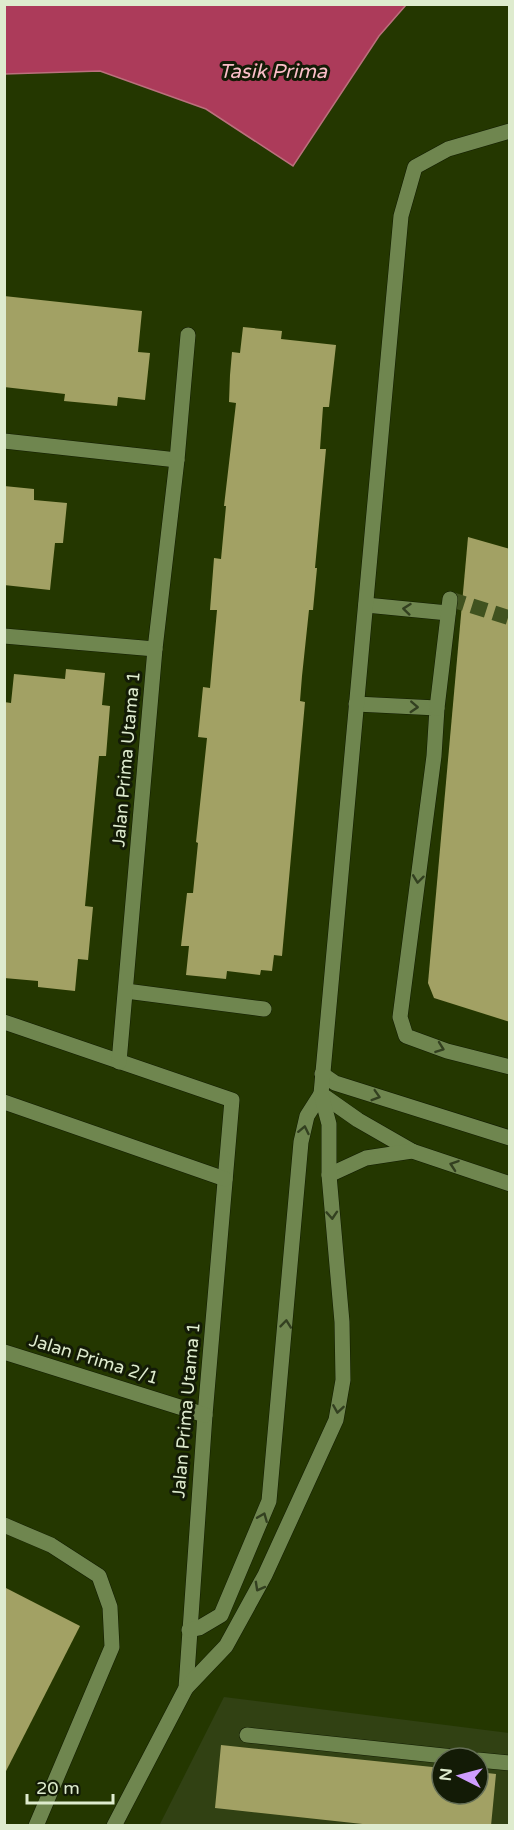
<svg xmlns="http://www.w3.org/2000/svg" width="514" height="1830" font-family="'Varela Round',sans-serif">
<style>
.built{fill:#314113;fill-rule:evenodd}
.water{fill:#ac3b5a;stroke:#bb707d;stroke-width:1.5}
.building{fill:#a2a164}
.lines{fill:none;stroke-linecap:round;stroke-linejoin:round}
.minor-tunnel{stroke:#40521f;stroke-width:15;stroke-dasharray:15 8;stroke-linecap:butt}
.minor-casing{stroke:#121c02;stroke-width:16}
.minor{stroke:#6f864f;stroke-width:15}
.oneway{stroke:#334020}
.labels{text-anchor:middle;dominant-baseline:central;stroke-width:6;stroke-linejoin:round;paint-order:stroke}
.street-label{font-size:18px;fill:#deebce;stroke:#131b06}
.water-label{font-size:20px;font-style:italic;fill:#fbbec8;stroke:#131b06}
</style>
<rect width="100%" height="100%" fill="#243700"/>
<path class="built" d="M224,1697L509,1733V1825L159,1826ZM442,1758H478V1794H442Z"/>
<polygon class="water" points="4,5 5,4 406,5 379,36 293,166 206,109 100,71 5,74"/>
<g class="building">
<polygon points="4,296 142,311 138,352 150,353 145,400 118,397 117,406 64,401 65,394 4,387"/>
<polygon points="243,327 282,331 281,339 336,345 329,407 323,407 320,449 326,449 315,568 317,568 313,610 309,610 302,676 300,701 305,702 282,956 274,955 272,971 261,970 260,975 227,971 226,979 186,975 189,946 181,946 187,893 193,893 198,843 196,842 207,738 198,737 203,687 210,688 212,665 217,610 210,610 214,558 221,559 226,506 224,506 236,403 229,402 230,375 232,352 240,353"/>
<polygon points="4,486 34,489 34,500 67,503 63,543 55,543 50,590 4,585"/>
<polygon points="468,537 510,549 510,1022 434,998 428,983"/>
<polygon points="66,669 105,673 102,705 110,706 106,756 99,756 85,906 93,907 88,960 78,959 75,991 38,987 38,981 4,978 4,702 11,703 14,674 65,679"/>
<polygon points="4,1587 80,1626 4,1775"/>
<polygon points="221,1745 442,1768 442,1794 478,1794 478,1772 496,1774 491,1826 381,1826 215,1808"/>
</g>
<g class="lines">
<polyline class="minor-tunnel" points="450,599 510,618"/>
<defs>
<g id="minor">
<polyline points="4,441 177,460"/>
<polyline points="366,605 448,613"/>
<polyline points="4,636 155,649"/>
<polyline points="356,704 437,708 434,756 400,1017 406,1036 447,1051 510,1067"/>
<polyline points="437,708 450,599"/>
<polyline points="126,991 264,1009"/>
<polyline points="4,1022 232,1100 205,1415 186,1688 114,1826"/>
<polyline points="119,1062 155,649 177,460 188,335"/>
<polyline points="322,1074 335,1083 510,1138"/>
<polyline points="321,1094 358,1120 412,1151"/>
<polyline points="4,1102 225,1179"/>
<polyline points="329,1175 366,1158 412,1151 510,1184"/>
<polyline points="4,1352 205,1415"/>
<polyline points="4,1525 51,1545 99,1576 110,1607 112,1647 36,1826"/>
<polyline points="189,1630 199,1628 221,1615 269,1501 301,1142 307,1116 321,1094"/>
<polyline points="186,1688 226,1646 265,1575 336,1420 343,1380 342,1322 329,1175 329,1124 321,1094 401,216 415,167 448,149 510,131"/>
<polyline points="247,1735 463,1758"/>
<polyline points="478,1760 510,1763"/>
</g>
</defs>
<use href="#minor" class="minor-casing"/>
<use href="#minor" class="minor"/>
</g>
<defs><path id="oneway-chevron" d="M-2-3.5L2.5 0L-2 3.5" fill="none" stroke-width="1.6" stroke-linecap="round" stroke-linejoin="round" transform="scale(1.5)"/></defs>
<g class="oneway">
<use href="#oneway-chevron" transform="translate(407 609) rotate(-174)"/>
<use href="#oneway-chevron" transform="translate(414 707) rotate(3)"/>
<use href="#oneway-chevron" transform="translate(418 879) rotate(97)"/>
<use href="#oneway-chevron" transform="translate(440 1048) rotate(20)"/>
<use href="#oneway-chevron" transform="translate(376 1096) rotate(17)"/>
<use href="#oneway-chevron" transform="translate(304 1130) rotate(-78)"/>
<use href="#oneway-chevron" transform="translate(454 1165) rotate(-161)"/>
<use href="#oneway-chevron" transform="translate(332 1215) rotate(86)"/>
<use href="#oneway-chevron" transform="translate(286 1324) rotate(-84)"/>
<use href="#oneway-chevron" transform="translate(338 1409) rotate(99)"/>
<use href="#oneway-chevron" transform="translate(263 1517) rotate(-68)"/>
<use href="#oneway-chevron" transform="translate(259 1587) rotate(119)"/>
</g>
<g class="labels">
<g class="street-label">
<text transform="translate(126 759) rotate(-85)">Jalan Prima Utama 1</text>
<text transform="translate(94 1359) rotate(17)">Jalan Prima 2/1</text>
<text transform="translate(186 1410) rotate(-85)">Jalan Prima Utama 1</text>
</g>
<g class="water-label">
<text x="273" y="72">Tasik Prima</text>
</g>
</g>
<rect width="514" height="1830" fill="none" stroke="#deebce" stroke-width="12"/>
<g transform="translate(460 1776) rotate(276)"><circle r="28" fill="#131b06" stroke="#646e56" stroke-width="1.5"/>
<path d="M0-4.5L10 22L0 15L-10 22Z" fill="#d09dff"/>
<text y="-9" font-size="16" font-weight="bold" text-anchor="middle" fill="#deebce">N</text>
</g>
<path d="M27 1794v9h86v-9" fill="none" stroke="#deebce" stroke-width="3"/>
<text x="36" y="1794" font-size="18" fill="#deebce" stroke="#131b06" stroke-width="4.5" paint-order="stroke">20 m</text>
</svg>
